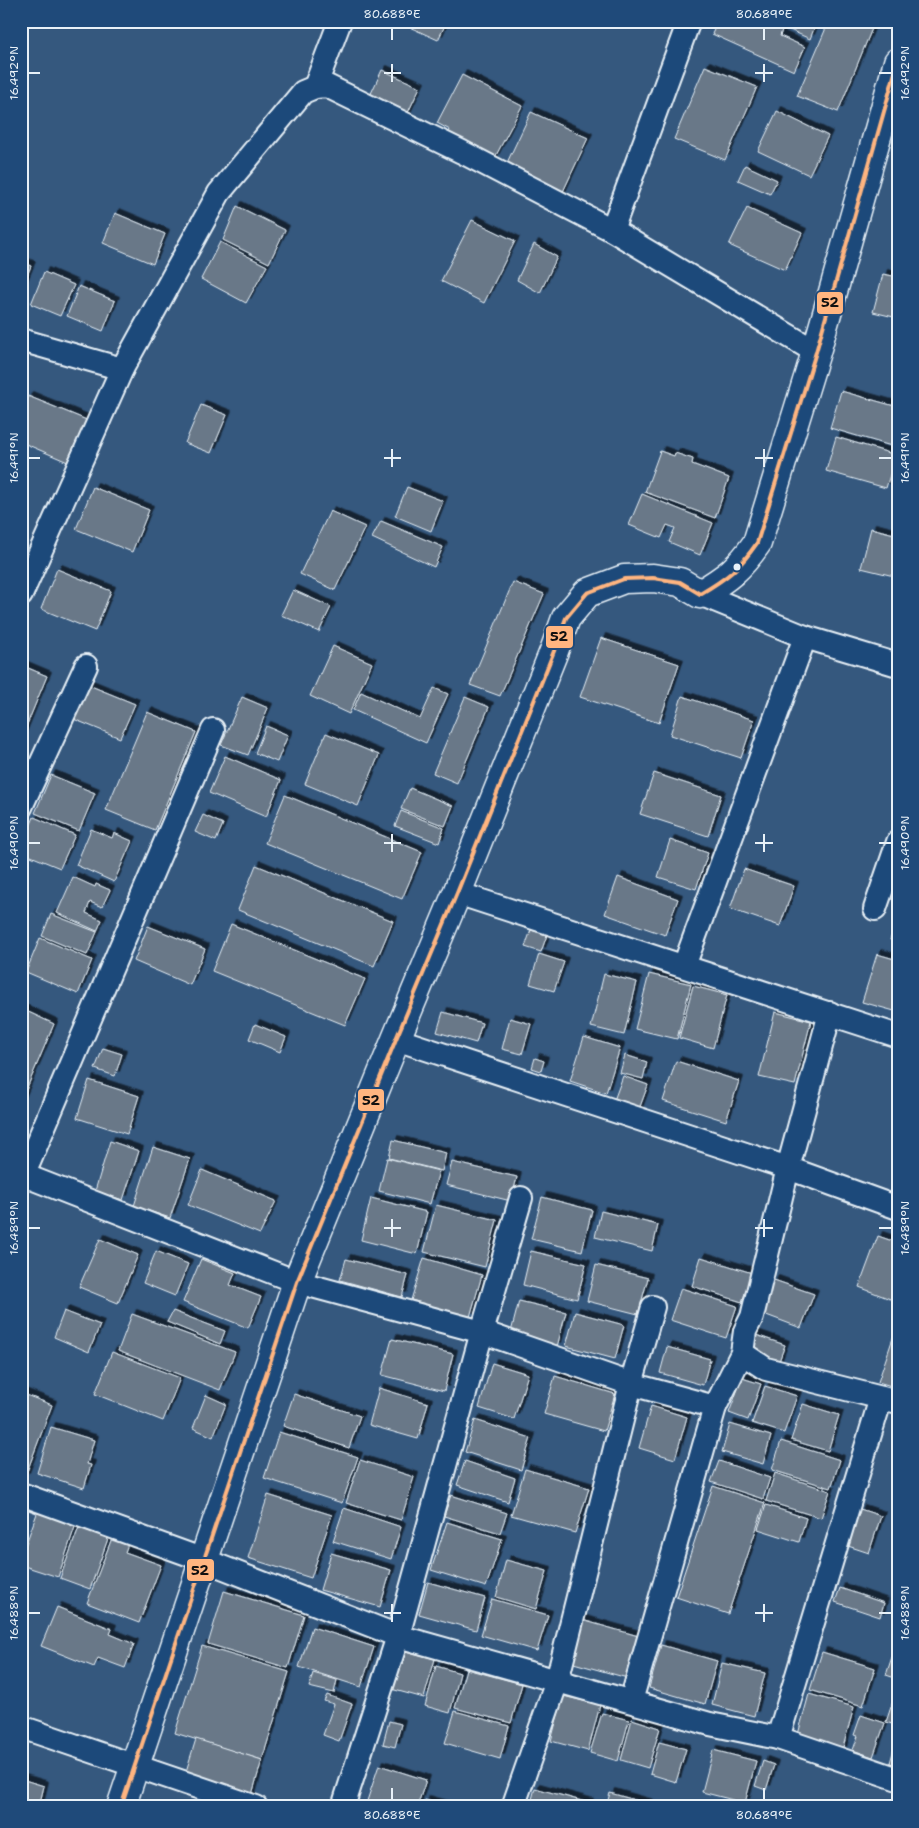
<svg xmlns="http://www.w3.org/2000/svg" width="919" height="1828" font-family="'Shantell Sans',sans-serif">
<style>
.building{fill:#697888;stroke:#e8f1f8;filter:url(#shadow)}
.lines{fill:none;stroke-linecap:round;stroke-linejoin:round}
.street-casing{stroke:#e8f1f8;stroke-width:26}
.secondary-casing{stroke:#e8f1f8;stroke-width:31}
.street{stroke:#1f4a7a;stroke-width:22}
.secondary{stroke:#1f4a7a;stroke-width:28}
.bus-1-casing{stroke:#1f4a7a;stroke-width:8}
.bus-1{stroke:#ffb580;stroke-width:4}
.ticks{fill:none;stroke:#e8f1f8;stroke-width:2}
.bus-dot{fill:#e8f1f8;stroke:#1f4a7a;stroke-width:2}
.line-badge{stroke:#1f4a7a;stroke-width:2}
.pale-badge-label{font-size:14px;text-anchor:middle;font-weight:bold;fill:#111}
.neatline{fill:none;stroke:#e8f1f8;stroke-width:2}
.ticks-label{font-size:12px;text-anchor:middle;fill:#e8f1f8}
</style>
<defs>
<filter id="shadow"><feDropShadow dx="4.5" dy="-4.5" stdDeviation="0" flood-color="#0009"/></filter>
</defs>
<rect width="100%" height="100%" fill="#35587e"/>
<filter id="ink" filterUnits="userSpaceOnUse"><feTurbulence type="fractalNoise" baseFrequency=".02" numOctaves="2"/><feDisplacementMap in="SourceGraphic" scale="10" xChannelSelector="R" yChannelSelector="G"/><feConvolveMatrix kernelMatrix="1 2 1 2 8 2 1 2 1" color-interpolation-filters="sRGB"/></filter>
<g filter="url(#ink)">
<g class="building">
<polygon points="396,21 447,21 438,40"/>
<polygon points="718,21 732,21 745,27 747,21 817,21 810,39 783,27 780,36 805,47 794,71 712,34"/>
<polygon points="829,21 861,21 873,26 838,112 797,96"/>
<polygon points="705,66 757,87 725,160 674,139"/>
<polygon points="382,70 420,87 405,119 367,102"/>
<polygon points="462,75 522,106 492,163 445,139 450,130 437,123"/>
<polygon points="777,111 828,136 809,175 758,151"/>
<polygon points="531,112 588,138 561,196 504,169"/>
<polygon points="745,165 777,180 770,194 738,180"/>
<polygon points="237,206 285,230 269,263 223,240"/>
<polygon points="747,208 802,233 785,270 729,245"/>
<polygon points="115,213 165,234 153,264 103,243"/>
<polygon points="472,220 515,241 484,303 441,281"/>
<polygon points="220,242 267,266 246,303 201,279"/>
<polygon points="534,244 557,257 540,293 517,280"/>
<polygon points="21,262 31,266 21,290"/>
<polygon points="44,272 74,285 60,316 31,304"/>
<polygon points="883,274 898,277 898,318 873,312"/>
<polygon points="79,286 115,301 103,331 67,316"/>
<polygon points="841,391 898,407 898,448 830,428"/>
<polygon points="28,396 89,421 70,463 21,442 21,412"/>
<polygon points="201,405 227,415 211,453 185,443"/>
<polygon points="836,437 896,455 886,488 826,471"/>
<polygon points="660,451 674,456 675,453 693,459 692,464 729,478 715,518 645,492"/>
<polygon points="93,487 149,510 132,552 76,529"/>
<polygon points="407,487 443,501 431,531 395,516"/>
<polygon points="642,494 713,523 700,555 669,542 675,528 667,525 661,538 629,525"/>
<polygon points="330,511 365,527 335,590 300,574"/>
<polygon points="381,521 443,547 434,567 372,538"/>
<polygon points="871,528 898,535 898,577 861,568"/>
<polygon points="57,569 111,591 95,631 41,609"/>
<polygon points="513,582 544,594 500,696 470,685"/>
<polygon points="293,590 331,607 319,632 281,615"/>
<polygon points="601,638 679,664 659,723 580,697"/>
<polygon points="333,646 372,663 349,714 310,696"/>
<polygon points="21,665 47,676 21,739"/>
<polygon points="86,684 135,704 120,738 71,718"/>
<polygon points="434,688 448,694 426,743 353,710 361,692 420,719"/>
<polygon points="682,696 754,720 741,758 670,735"/>
<polygon points="242,697 268,708 248,755 221,745"/>
<polygon points="465,697 489,707 457,783 433,773"/>
<polygon points="147,712 196,732 155,830 106,810"/>
<polygon points="266,726 288,735 277,762 255,753"/>
<polygon points="326,733 379,755 358,806 305,784"/>
<polygon points="225,756 281,780 266,817 209,793"/>
<polygon points="654,773 721,795 708,836 640,814"/>
<polygon points="51,775 95,793 79,831 35,813"/>
<polygon points="410,788 453,806 445,826 401,809"/>
<polygon points="285,795 422,852 402,899 265,843"/>
<polygon points="401,811 444,828 439,843 395,826"/>
<polygon points="203,815 223,824 216,841 195,832"/>
<polygon points="34,817 75,835 60,868 21,852 21,847"/>
<polygon points="91,829 112,838 114,833 132,841 114,882 76,865"/>
<polygon points="670,840 708,853 696,889 658,877"/>
<polygon points="256,865 393,921 374,966 238,910"/>
<polygon points="744,869 794,886 780,926 730,909"/>
<polygon points="73,877 95,887 96,884 110,890 102,907 90,902 86,913 102,920 97,931 57,913"/>
<polygon points="618,877 678,899 665,935 605,914"/>
<polygon points="51,914 97,932 87,955 42,936"/>
<polygon points="898,916 898,943 890,940"/>
<polygon points="231,924 365,979 345,1025 212,971"/>
<polygon points="148,926 205,949 190,985 134,961"/>
<polygon points="531,930 547,935 541,952 525,947"/>
<polygon points="40,938 92,960 78,994 26,972"/>
<polygon points="539,954 564,962 554,991 530,984"/>
<polygon points="877,954 898,960 898,1012 862,1002"/>
<polygon points="604,974 637,982 624,1035 591,1027"/>
<polygon points="649,974 691,984 677,1039 635,1029"/>
<polygon points="693,986 727,995 713,1048 679,1038"/>
<polygon points="22,1009 54,1024 21,1102 21,1010"/>
<polygon points="443,1012 482,1023 476,1043 437,1032"/>
<polygon points="775,1012 811,1021 795,1085 759,1077"/>
<polygon points="510,1018 531,1024 522,1054 502,1049"/>
<polygon points="255,1024 286,1037 280,1052 249,1039"/>
<polygon points="584,1037 620,1048 606,1093 570,1081"/>
<polygon points="103,1048 122,1054 115,1076 95,1069"/>
<polygon points="625,1055 647,1062 643,1079 620,1073"/>
<polygon points="535,1058 544,1061 541,1071 532,1068"/>
<polygon points="676,1061 739,1081 726,1121 663,1101"/>
<polygon points="623,1076 648,1085 638,1112 613,1103"/>
<polygon points="89,1080 139,1096 127,1134 77,1118"/>
<polygon points="393,1140 446,1153 442,1171 389,1158"/>
<polygon points="110,1141 139,1151 123,1200 95,1191"/>
<polygon points="153,1147 190,1159 170,1218 134,1206"/>
<polygon points="387,1158 439,1171 430,1204 379,1191"/>
<polygon points="452,1162 517,1177 511,1201 446,1185"/>
<polygon points="202,1170 276,1201 260,1234 188,1205"/>
<polygon points="898,1171 898,1193 891,1191"/>
<polygon points="542,1197 592,1210 582,1251 531,1239"/>
<polygon points="371,1198 427,1212 417,1254 361,1240"/>
<polygon points="436,1205 497,1220 485,1267 424,1252"/>
<polygon points="601,1211 658,1225 652,1251 595,1237"/>
<polygon points="878,1236 898,1243 898,1302 859,1287"/>
<polygon points="100,1239 138,1255 118,1303 79,1287"/>
<polygon points="156,1251 188,1264 175,1296 143,1283"/>
<polygon points="531,1251 586,1264 577,1299 523,1285"/>
<polygon points="701,1257 752,1273 742,1302 692,1286"/>
<polygon points="424,1258 482,1275 470,1317 411,1300"/>
<polygon points="201,1259 235,1273 230,1285 261,1297 248,1328 183,1302"/>
<polygon points="346,1259 408,1275 402,1297 340,1280"/>
<polygon points="596,1265 648,1278 638,1314 587,1301"/>
<polygon points="774,1280 814,1294 801,1328 761,1313"/>
<polygon points="681,1288 737,1306 726,1338 670,1320"/>
<polygon points="519,1301 566,1312 557,1347 510,1336"/>
<polygon points="64,1311 100,1325 89,1352 54,1337"/>
<polygon points="173,1311 225,1331 220,1344 167,1322"/>
<polygon points="575,1312 624,1325 615,1359 566,1346"/>
<polygon points="132,1314 235,1352 220,1390 118,1351"/>
<polygon points="896,1329 898,1329 898,1388 878,1382"/>
<polygon points="753,1334 785,1345 778,1364 746,1352"/>
<polygon points="392,1339 453,1354 444,1391 382,1375"/>
<polygon points="667,1347 710,1359 703,1385 660,1373"/>
<polygon points="112,1352 180,1378 163,1421 95,1394"/>
<polygon points="492,1363 528,1374 514,1419 479,1408"/>
<polygon points="555,1376 615,1394 604,1431 544,1414"/>
<polygon points="742,1378 761,1384 748,1420 729,1413"/>
<polygon points="765,1386 797,1396 784,1433 752,1423"/>
<polygon points="379,1388 428,1403 418,1439 369,1425"/>
<polygon points="21,1393 52,1405 25,1477 21,1476"/>
<polygon points="294,1394 360,1416 349,1448 283,1426"/>
<polygon points="206,1395 226,1404 213,1437 193,1428"/>
<polygon points="803,1404 839,1415 828,1451 791,1440"/>
<polygon points="651,1406 687,1417 675,1459 639,1448"/>
<polygon points="475,1420 531,1438 521,1470 465,1452"/>
<polygon points="730,1424 771,1436 763,1464 722,1452"/>
<polygon points="51,1427 94,1440 87,1464 91,1465 84,1488 37,1473"/>
<polygon points="279,1432 358,1457 342,1503 264,1478"/>
<polygon points="781,1441 840,1460 831,1488 772,1470"/>
<polygon points="360,1460 414,1477 401,1520 346,1503"/>
<polygon points="465,1461 515,1478 508,1502 457,1485"/>
<polygon points="719,1461 770,1478 763,1499 711,1482"/>
<polygon points="525,1469 589,1488 575,1533 511,1515"/>
<polygon points="775,1473 830,1491 821,1518 766,1501"/>
<polygon points="713,1486 765,1503 728,1614 676,1597"/>
<polygon points="268,1495 332,1515 311,1578 248,1558"/>
<polygon points="451,1495 507,1513 500,1533 444,1516"/>
<polygon points="766,1505 806,1518 799,1542 758,1529"/>
<polygon points="39,1508 77,1521 58,1577 21,1565 21,1557"/>
<polygon points="344,1508 401,1527 391,1559 333,1541"/>
<polygon points="860,1509 881,1516 869,1553 848,1546"/>
<polygon points="81,1522 110,1533 90,1589 60,1578"/>
<polygon points="447,1522 502,1539 486,1587 431,1570"/>
<polygon points="112,1538 128,1544 125,1552 161,1565 139,1623 87,1603"/>
<polygon points="331,1553 391,1570 380,1607 320,1590"/>
<polygon points="506,1560 547,1571 536,1609 496,1597"/>
<polygon points="428,1582 485,1598 476,1630 419,1614"/>
<polygon points="840,1588 884,1603 880,1617 835,1602"/>
<polygon points="224,1591 304,1615 288,1668 208,1644"/>
<polygon points="492,1599 548,1615 537,1651 481,1635"/>
<polygon points="57,1607 112,1629 110,1634 134,1644 125,1668 98,1658 94,1667 41,1646"/>
<polygon points="582,1620 642,1637 631,1679 570,1662"/>
<polygon points="312,1627 374,1647 361,1687 299,1667"/>
<polygon points="898,1639 898,1679 886,1675"/>
<polygon points="661,1645 717,1661 705,1704 649,1688"/>
<polygon points="202,1646 289,1672 262,1760 175,1733"/>
<polygon points="402,1650 435,1659 424,1698 391,1689"/>
<polygon points="822,1652 875,1668 863,1706 810,1690"/>
<polygon points="722,1663 765,1673 754,1716 712,1705"/>
<polygon points="436,1666 460,1673 450,1713 425,1706"/>
<polygon points="466,1669 522,1684 511,1723 455,1708"/>
<polygon points="313,1673 337,1680 334,1693 309,1687"/>
<polygon points="898,1686 898,1726 886,1722"/>
<polygon points="809,1694 854,1707 842,1751 797,1738"/>
<polygon points="327,1695 352,1704 339,1741 323,1735 334,1704 324,1701"/>
<polygon points="563,1696 600,1705 588,1751 551,1741"/>
<polygon points="455,1711 509,1726 500,1759 445,1743"/>
<polygon points="602,1713 629,1720 618,1761 590,1753"/>
<polygon points="861,1715 885,1723 873,1757 853,1750 858,1736 854,1735"/>
<polygon points="632,1719 660,1728 648,1768 621,1760"/>
<polygon points="389,1721 401,1724 395,1747 383,1744"/>
<polygon points="196,1739 262,1760 251,1798 184,1778"/>
<polygon points="896,1741 898,1741 898,1765 890,1763"/>
<polygon points="659,1742 686,1749 676,1782 650,1774"/>
<polygon points="713,1750 756,1761 745,1803 702,1792"/>
<polygon points="763,1761 774,1765 766,1790 755,1786"/>
<polygon points="379,1765 426,1780 417,1807 365,1807"/>
<polygon points="21,1779 44,1786 39,1807 21,1807"/>
<polygon points="535,1788 589,1803 588,1807 530,1807"/>
<polygon points="610,1793 649,1804 648,1807 606,1807"/>
<polygon points="425,1800 450,1807 423,1807"/>
</g>
<g class="lines">
<defs>
<g id="street">
<polyline points="315,87 340,21"/>
<polyline points="612,230 689,21"/>
<polyline points="21,340 122,369 219,193 303,92 315,87 327,86 462,152 612,230 816,352"/>
<polyline points="700,594 805,637 898,665"/>
<polyline points="21,595 122,369"/>
<polyline points="21,807 86,666"/>
<polyline points="457,893 898,1036"/>
<polyline points="875,909 898,842"/>
<polyline points="684,966 805,637"/>
<polyline points="396,1039 788,1168 898,1208"/>
<polyline points="21,1174 297,1282 482,1332 631,1384 715,1407 742,1353 745,1331 752,1317 788,1168 830,1013"/>
<polyline points="21,1181 213,730"/>
<polyline points="742,1353 766,1369 898,1402"/>
<polyline points="21,1494 204,1560 398,1636 710,1724 778,1738 898,1779"/>
<polyline points="631,1701 715,1407"/>
<polyline points="21,1727 256,1807"/>
<polyline points="778,1738 881,1398"/>
<polyline points="343,1807 398,1636 482,1332 521,1198"/>
<polyline points="513,1807 557,1681 631,1384 653,1307"/>
</g>
<path id="secondary" d="M121,1807L297,1282L396,1039L457,893L554,651L566,618L587,593L624,579L653,578L680,582L700,594C727,578 739,569 757,543L816,352L898,62"/>
</defs>
<use href="#street" class="street-casing"/>
<use href="#secondary" class="secondary-casing"/>
<use href="#street" class="street"/>
<use href="#secondary" class="secondary"/>
<defs>
<path id="bus-1" d="M121,1807L297,1282L396,1039L457,893L554,651L566,618L587,593L624,579L653,578L680,582L700,594C727,578 739,569 757,543L816,352L898,62"/>
</defs>
<use href="#bus-1" class="bus-1-casing"/>
<use href="#bus-1" class="bus-1"/>
</g>
</g>
<path class="ticks" d="M392,28V40M764,28V40M392,64V82M764,64V82M28,73H40M384,73H401M755,73H773M879,73H892M392,449V467M764,449V467M28,458H40M384,458H401M755,458H773M879,458H892M392,834V852M764,834V852M28,843H40M384,843H401M755,843H773M879,843H892M392,1219V1237M764,1219V1237M28,1228H40M384,1228H401M755,1228H773M879,1228H892M392,1604V1622M764,1604V1622M28,1613H40M384,1613H401M755,1613H773M879,1613H892M392,1788V1800M764,1788V1800"/>
<circle class="bus-dot" cx="737" cy="567" r="4.5"/>
<g class="line-badge">
<rect x="816" y="291" width="28" height="24" rx="5" fill="#ffb580"/>
<rect x="545" y="625" width="29" height="24" rx="5" fill="#ffb580"/>
<rect x="357" y="1088" width="28" height="24" rx="5" fill="#ffb580"/>
<rect x="186" y="1558" width="29" height="24" rx="5" fill="#ffb580"/>
</g>
<g class="pale-badge-label">
<text x="830" y="307">52</text>
<text x="559" y="641">52</text>
<text x="371" y="1105">52</text>
<text x="200" y="1575">52</text>
</g>
<rect width="919" height="1828" fill="none" stroke="#1f4a7a" stroke-width="55"/>
<rect x="28" y="28" width="864" height="1772" class="neatline"/>
<g class="ticks-label">
<text x="392" y="18">80.688°E</text>
<text x="764" y="18">80.689°E</text>
<text transform="translate(14 73) rotate(-90)" y="4">16.492°N</text>
<text transform="translate(905 73) rotate(-90)" y="4">16.492°N</text>
<text transform="translate(14 458) rotate(-90)" y="4">16.491°N</text>
<text transform="translate(905 458) rotate(-90)" y="4">16.491°N</text>
<text transform="translate(14 843) rotate(-90)" y="4">16.490°N</text>
<text transform="translate(905 843) rotate(-90)" y="4">16.490°N</text>
<text transform="translate(14 1228) rotate(-90)" y="4">16.489°N</text>
<text transform="translate(905 1228) rotate(-90)" y="4">16.489°N</text>
<text transform="translate(14 1613) rotate(-90)" y="4">16.488°N</text>
<text transform="translate(905 1613) rotate(-90)" y="4">16.488°N</text>
<text x="392" y="1819">80.688°E</text>
<text x="764" y="1819">80.689°E</text>
</g>
</svg>
